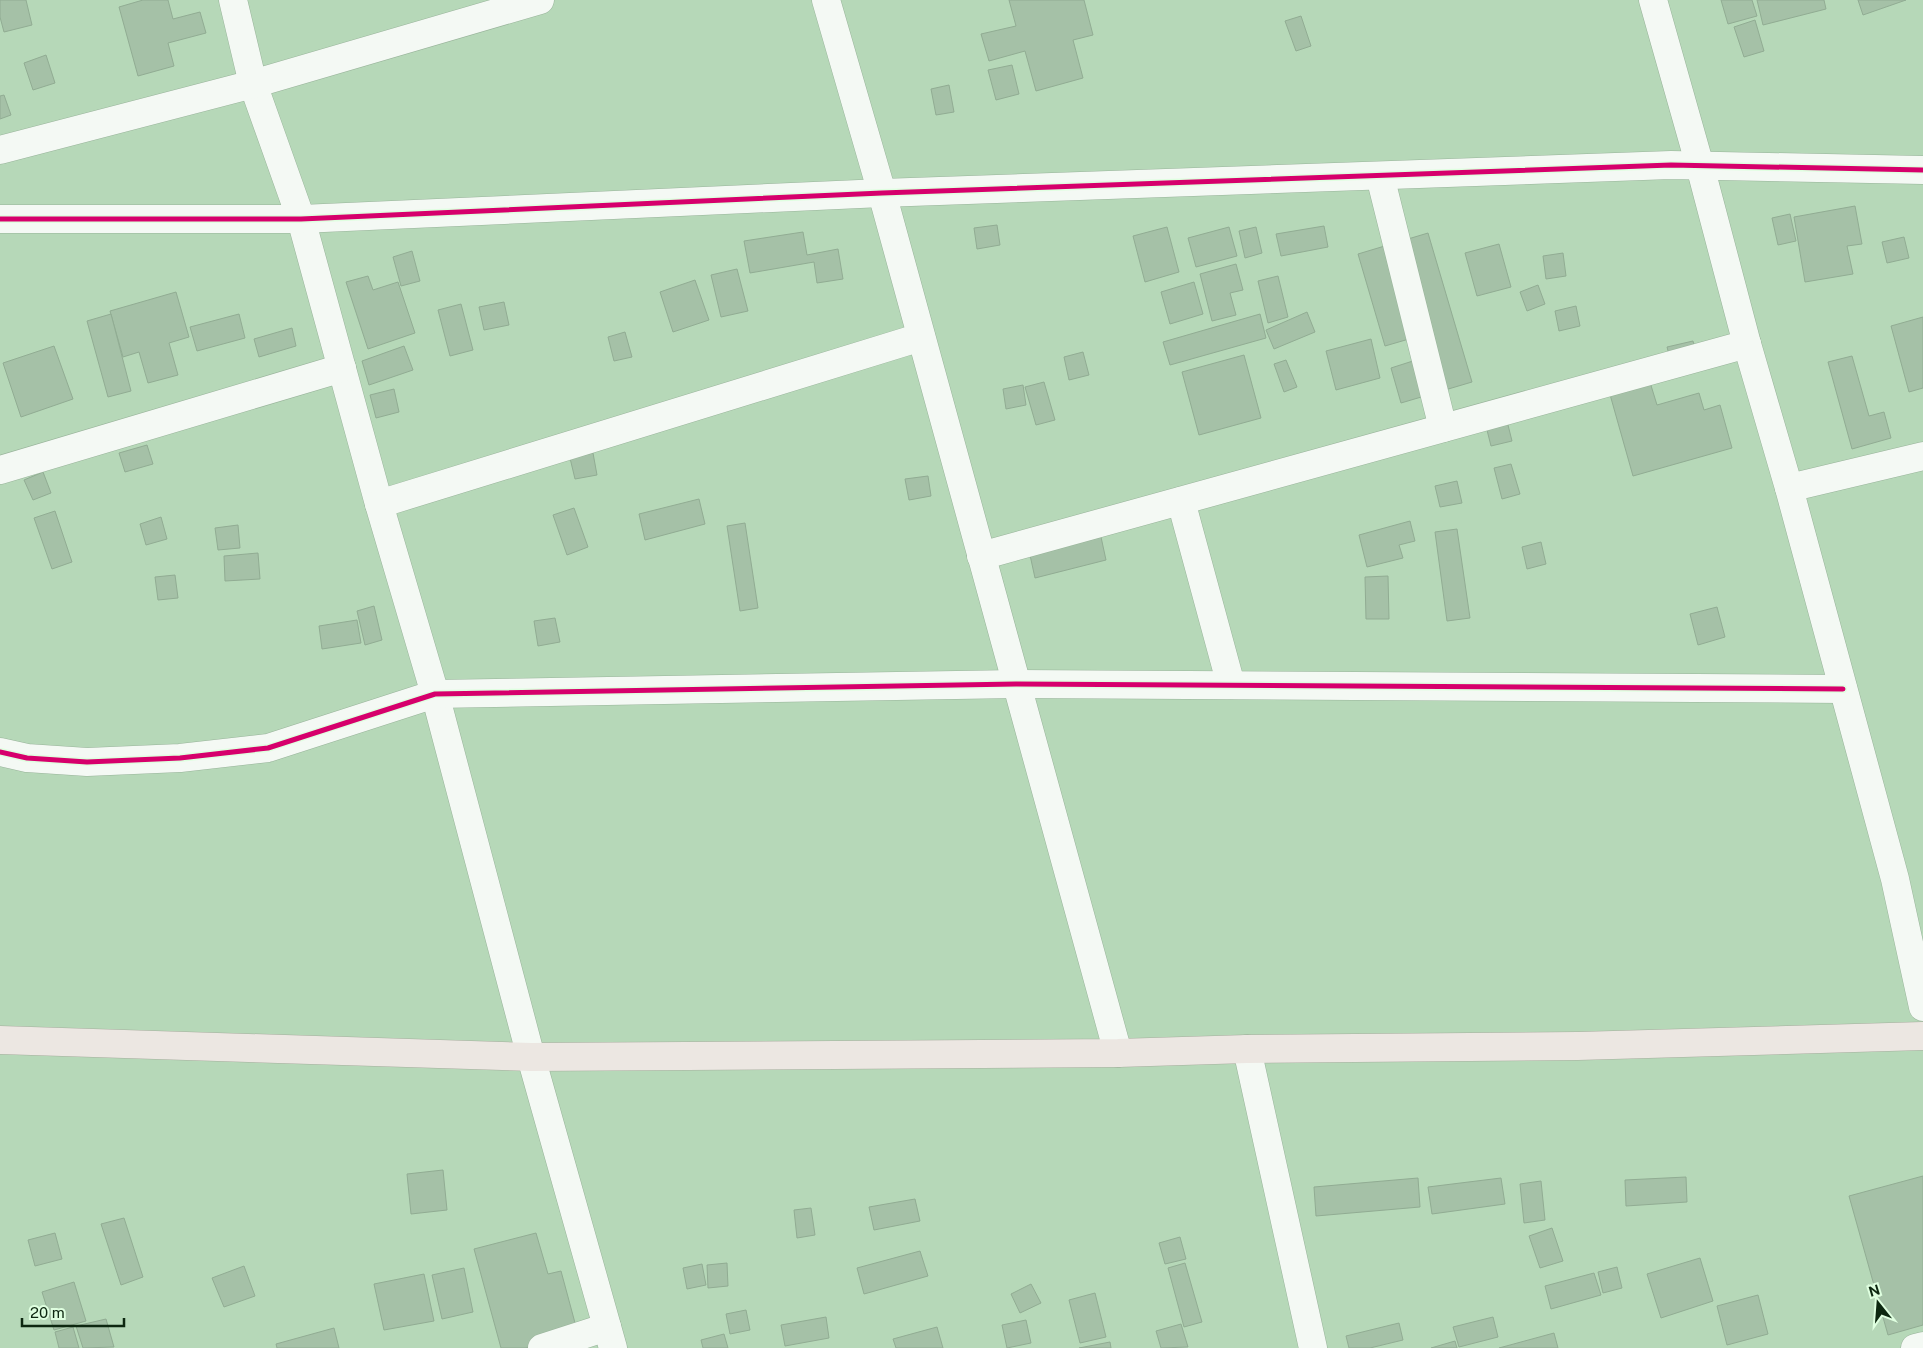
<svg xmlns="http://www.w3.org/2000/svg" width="1923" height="1348" font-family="'Public Sans',sans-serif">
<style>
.building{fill:#a5c1a7;stroke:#91ac93}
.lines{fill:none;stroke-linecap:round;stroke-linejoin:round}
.minor-casing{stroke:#98b39a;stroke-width:29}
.highway-casing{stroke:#a6ae9e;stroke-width:29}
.minor{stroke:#f4f9f4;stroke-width:28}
.highway{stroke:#ece7e2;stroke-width:28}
.cycleway-casing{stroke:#dfffe0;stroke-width:8}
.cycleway{stroke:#d6006c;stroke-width:5}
</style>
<rect width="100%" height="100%" fill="#b6d8b8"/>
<g class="building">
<polygon points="0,0 26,0 32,25 4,32 0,17"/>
<polygon points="143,0 168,0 173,19 200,12 206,33 168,43 174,66 138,76 119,7"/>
<polygon points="1009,0 1084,0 1093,35 1073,40 1083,78 1036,91 1025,51 989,61 981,34 1016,26"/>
<polygon points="1721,0 1752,0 1757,16 1728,24"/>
<polygon points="1757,0 1824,0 1826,9 1763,25"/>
<polygon points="1858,0 1906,0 1863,15"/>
<polygon points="1301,16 1311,46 1296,51 1285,21"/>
<polygon points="1755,20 1764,51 1744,57 1734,27"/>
<polygon points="46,55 55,83 33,90 24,63"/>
<polygon points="1012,65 1019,94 996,100 988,70"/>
<polygon points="949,85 954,112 936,115 931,89"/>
<polygon points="4,95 11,115 0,119 0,96"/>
<polygon points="1855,206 1862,244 1847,246 1853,274 1805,282 1794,217"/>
<polygon points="1790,214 1796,241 1778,245 1772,218"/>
<polygon points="997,225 1000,245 977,249 974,228"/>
<polygon points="1324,226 1328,247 1281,256 1276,234"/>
<polygon points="1167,227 1179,272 1145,282 1133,236"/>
<polygon points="1229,227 1237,256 1196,267 1188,238"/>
<polygon points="1256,227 1262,253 1245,258 1239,231"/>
<polygon points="803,232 807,255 838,249 843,279 817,283 814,262 750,273 744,241"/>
<polygon points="1428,233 1472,382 1401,403 1391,368 1416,360 1409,339 1385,346 1358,254"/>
<polygon points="1904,237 1909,258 1887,263 1882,242"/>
<polygon points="1499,244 1511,287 1477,296 1465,253"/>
<polygon points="412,251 420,281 401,286 393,257"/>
<polygon points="1563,253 1566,276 1546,279 1543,256"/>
<polygon points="1236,264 1243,290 1230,293 1236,315 1212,321 1200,274"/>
<polygon points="737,269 748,311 721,317 711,275"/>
<polygon points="368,276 373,290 398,282 415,333 368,349 346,282"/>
<polygon points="1278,276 1288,317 1268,323 1258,281"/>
<polygon points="695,280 709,320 673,332 660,292"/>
<polygon points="1194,282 1203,314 1170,324 1161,292"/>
<polygon points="1538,285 1545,304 1527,311 1520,292"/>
<polygon points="176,292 189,337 169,343 178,375 148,383 139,352 123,357 110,311"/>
<polygon points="504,302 509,325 484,330 479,307"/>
<polygon points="461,304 473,350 450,356 438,310"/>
<polygon points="1576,306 1580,326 1559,331 1555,311"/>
<polygon points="1307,312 1315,332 1274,349 1266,330"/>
<polygon points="111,314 131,391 108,397 87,321"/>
<polygon points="239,314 245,338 197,351 190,327"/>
<polygon points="1260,314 1266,338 1170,365 1163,342"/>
<polygon points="1923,317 1923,388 1909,392 1891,326"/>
<polygon points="292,328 296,346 259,357 254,339"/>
<polygon points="625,332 632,357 614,361 608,337"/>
<polygon points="1371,339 1380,378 1336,390 1326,351"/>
<polygon points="1693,341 1699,364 1673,370 1667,347"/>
<polygon points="54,346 73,399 21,417 3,363"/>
<polygon points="404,346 413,370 369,385 362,361"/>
<polygon points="1083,352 1089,375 1069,380 1064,357"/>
<polygon points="1244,355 1261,418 1199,435 1182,372"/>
<polygon points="1852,356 1869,416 1884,412 1891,438 1852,449 1828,362"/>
<polygon points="1286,360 1297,387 1284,392 1274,364"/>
<polygon points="1649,379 1657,405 1699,393 1704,410 1720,405 1732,448 1633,476 1609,391"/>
<polygon points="1044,382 1055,420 1036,425 1025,387"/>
<polygon points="1023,385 1026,405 1006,409 1003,389"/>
<polygon points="394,389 399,412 376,418 370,395"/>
<polygon points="1507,421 1512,441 1491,446 1486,426"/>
<polygon points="147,445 153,464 125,472 119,453"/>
<polygon points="593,453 597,475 575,479 570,458"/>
<polygon points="1511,464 1520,494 1502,499 1494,468"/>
<polygon points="43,472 51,493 33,500 24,480"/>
<polygon points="928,476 931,496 909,500 905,479"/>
<polygon points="1457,481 1462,503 1440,507 1435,486"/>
<polygon points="699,499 705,524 645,540 639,514"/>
<polygon points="574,508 588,547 567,555 553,515"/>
<polygon points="55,511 72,562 52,569 34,518"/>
<polygon points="161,517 167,539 146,545 140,524"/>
<polygon points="1410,521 1415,541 1399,545 1403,558 1367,567 1359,535"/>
<polygon points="745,523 758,608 740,611 727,526"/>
<polygon points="238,525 240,548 218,550 215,528"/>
<polygon points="1457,529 1470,618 1447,621 1435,532"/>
<polygon points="1101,537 1106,560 1035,578 1030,555"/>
<polygon points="1541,542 1546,564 1527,569 1522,547"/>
<polygon points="258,553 260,579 225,581 224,556"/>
<polygon points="175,575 178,598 158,600 155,577"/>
<polygon points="1388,576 1389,619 1366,619 1365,577"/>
<polygon points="374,606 382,640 365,645 357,611"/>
<polygon points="1717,607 1725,637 1698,645 1690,614"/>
<polygon points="555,618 560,642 538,646 534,621"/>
<polygon points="357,620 361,643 322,649 319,626"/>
<polygon points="443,1170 447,1210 411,1214 407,1174"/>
<polygon points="1923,1176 1923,1325 1888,1335 1849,1196"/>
<polygon points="1686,1177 1687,1202 1626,1206 1625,1180"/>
<polygon points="1418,1178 1420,1207 1316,1216 1314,1187"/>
<polygon points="1501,1178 1505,1204 1432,1214 1428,1187"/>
<polygon points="1541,1181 1545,1220 1524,1223 1520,1184"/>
<polygon points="915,1199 920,1221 874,1230 869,1207"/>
<polygon points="811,1208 815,1235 797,1238 794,1210"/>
<polygon points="124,1218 143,1277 121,1285 101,1224"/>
<polygon points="1552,1228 1563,1261 1540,1268 1529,1236"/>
<polygon points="55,1233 62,1259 35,1266 28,1240"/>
<polygon points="536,1233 548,1274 561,1271 578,1334 526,1348 501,1348 474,1249"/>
<polygon points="1180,1237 1186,1259 1165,1264 1159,1243"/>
<polygon points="920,1251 928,1276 864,1294 857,1268"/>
<polygon points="1700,1258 1713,1301 1661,1318 1647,1274"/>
<polygon points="727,1263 728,1286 708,1288 707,1265"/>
<polygon points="1185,1263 1202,1322 1184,1327 1168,1268"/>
<polygon points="702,1264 706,1285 687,1289 683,1268"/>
<polygon points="244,1266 255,1296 224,1307 212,1278"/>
<polygon points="1617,1267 1622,1288 1603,1293 1598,1272"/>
<polygon points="464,1268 473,1312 442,1319 432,1275"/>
<polygon points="1594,1273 1601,1295 1551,1309 1545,1286"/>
<polygon points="424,1274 434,1321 384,1330 374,1284"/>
<polygon points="74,1282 86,1321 54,1330 42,1292"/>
<polygon points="1031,1284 1041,1303 1020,1313 1011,1294"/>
<polygon points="1095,1293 1106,1337 1080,1343 1069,1300"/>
<polygon points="1758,1295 1768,1334 1727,1345 1717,1306"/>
<polygon points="746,1310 750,1330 730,1334 726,1314"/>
<polygon points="826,1317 829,1338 785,1346 781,1325"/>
<polygon points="1493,1317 1498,1337 1459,1347 1453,1327"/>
<polygon points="106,1319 114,1347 83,1348 76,1326"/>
<polygon points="1026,1320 1031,1343 1007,1348 1002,1325"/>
<polygon points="1399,1323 1403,1340 1370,1348 1349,1348 1346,1336"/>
<polygon points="1181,1324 1188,1347 1161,1348 1156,1331"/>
<polygon points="73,1327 79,1348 59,1348 55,1332"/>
<polygon points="937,1327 943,1348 896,1348 893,1339"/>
<polygon points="334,1328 339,1348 277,1348 276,1344"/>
<polygon points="1554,1333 1558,1348 1499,1348"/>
<polygon points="724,1334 728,1348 703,1348 701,1340"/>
<polygon points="1455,1341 1457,1348 1431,1348"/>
<polygon points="1110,1342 1111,1348 1079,1348"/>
</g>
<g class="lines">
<defs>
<g id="minor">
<polyline points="233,0 253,84 301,219 379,504 435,694 531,1057 613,1348"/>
<polyline points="826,0 882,193 1118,1053"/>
<polyline points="1653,0 1700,166 1747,344 1789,488 1895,879 1923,1007"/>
<polyline points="0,150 253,84 540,0"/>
<polyline points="1380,176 1443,428"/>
<polyline points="0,219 301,219 882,193 1671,165 1923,170"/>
<polyline points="0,470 342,368"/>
<polyline points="1789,488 1923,456"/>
<polyline points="1181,501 1231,685"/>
<polyline points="379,504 921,337"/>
<polyline points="981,556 1747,344"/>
<polyline points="0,752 27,758 87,762 180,758 268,748 435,694 1016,684 1843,689"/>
<polyline points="1247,1049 1313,1348"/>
<polyline points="542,1348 607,1327"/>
<polyline points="1915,1348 1923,1346"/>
</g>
<polyline id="highway" points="0,1040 531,1057 1118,1053 1247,1049 1578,1046 1923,1036"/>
</defs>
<use href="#minor" class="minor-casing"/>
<use href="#highway" class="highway-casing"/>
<use href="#minor" class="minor"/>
<use href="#highway" class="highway"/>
<defs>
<g id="cycleway">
<polyline points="0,219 301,219 882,193 1671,165 1923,170"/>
<polyline points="0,752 27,758 87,762 180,758 268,748 435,694 1016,684 1843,689"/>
</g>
</defs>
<use href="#cycleway" class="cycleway-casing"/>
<use href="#cycleway" class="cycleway"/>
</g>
<g transform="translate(1878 1303) rotate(343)" stroke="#dfffe0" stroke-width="4" paint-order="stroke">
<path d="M0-4L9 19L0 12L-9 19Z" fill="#0d2710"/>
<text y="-8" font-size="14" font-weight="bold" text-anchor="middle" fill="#0d2710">N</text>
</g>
<path d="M22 1318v8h102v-8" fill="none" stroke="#0d2710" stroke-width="2.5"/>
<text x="30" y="1318" font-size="15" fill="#0d2710" stroke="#dfffe0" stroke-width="4" paint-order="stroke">20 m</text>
</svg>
